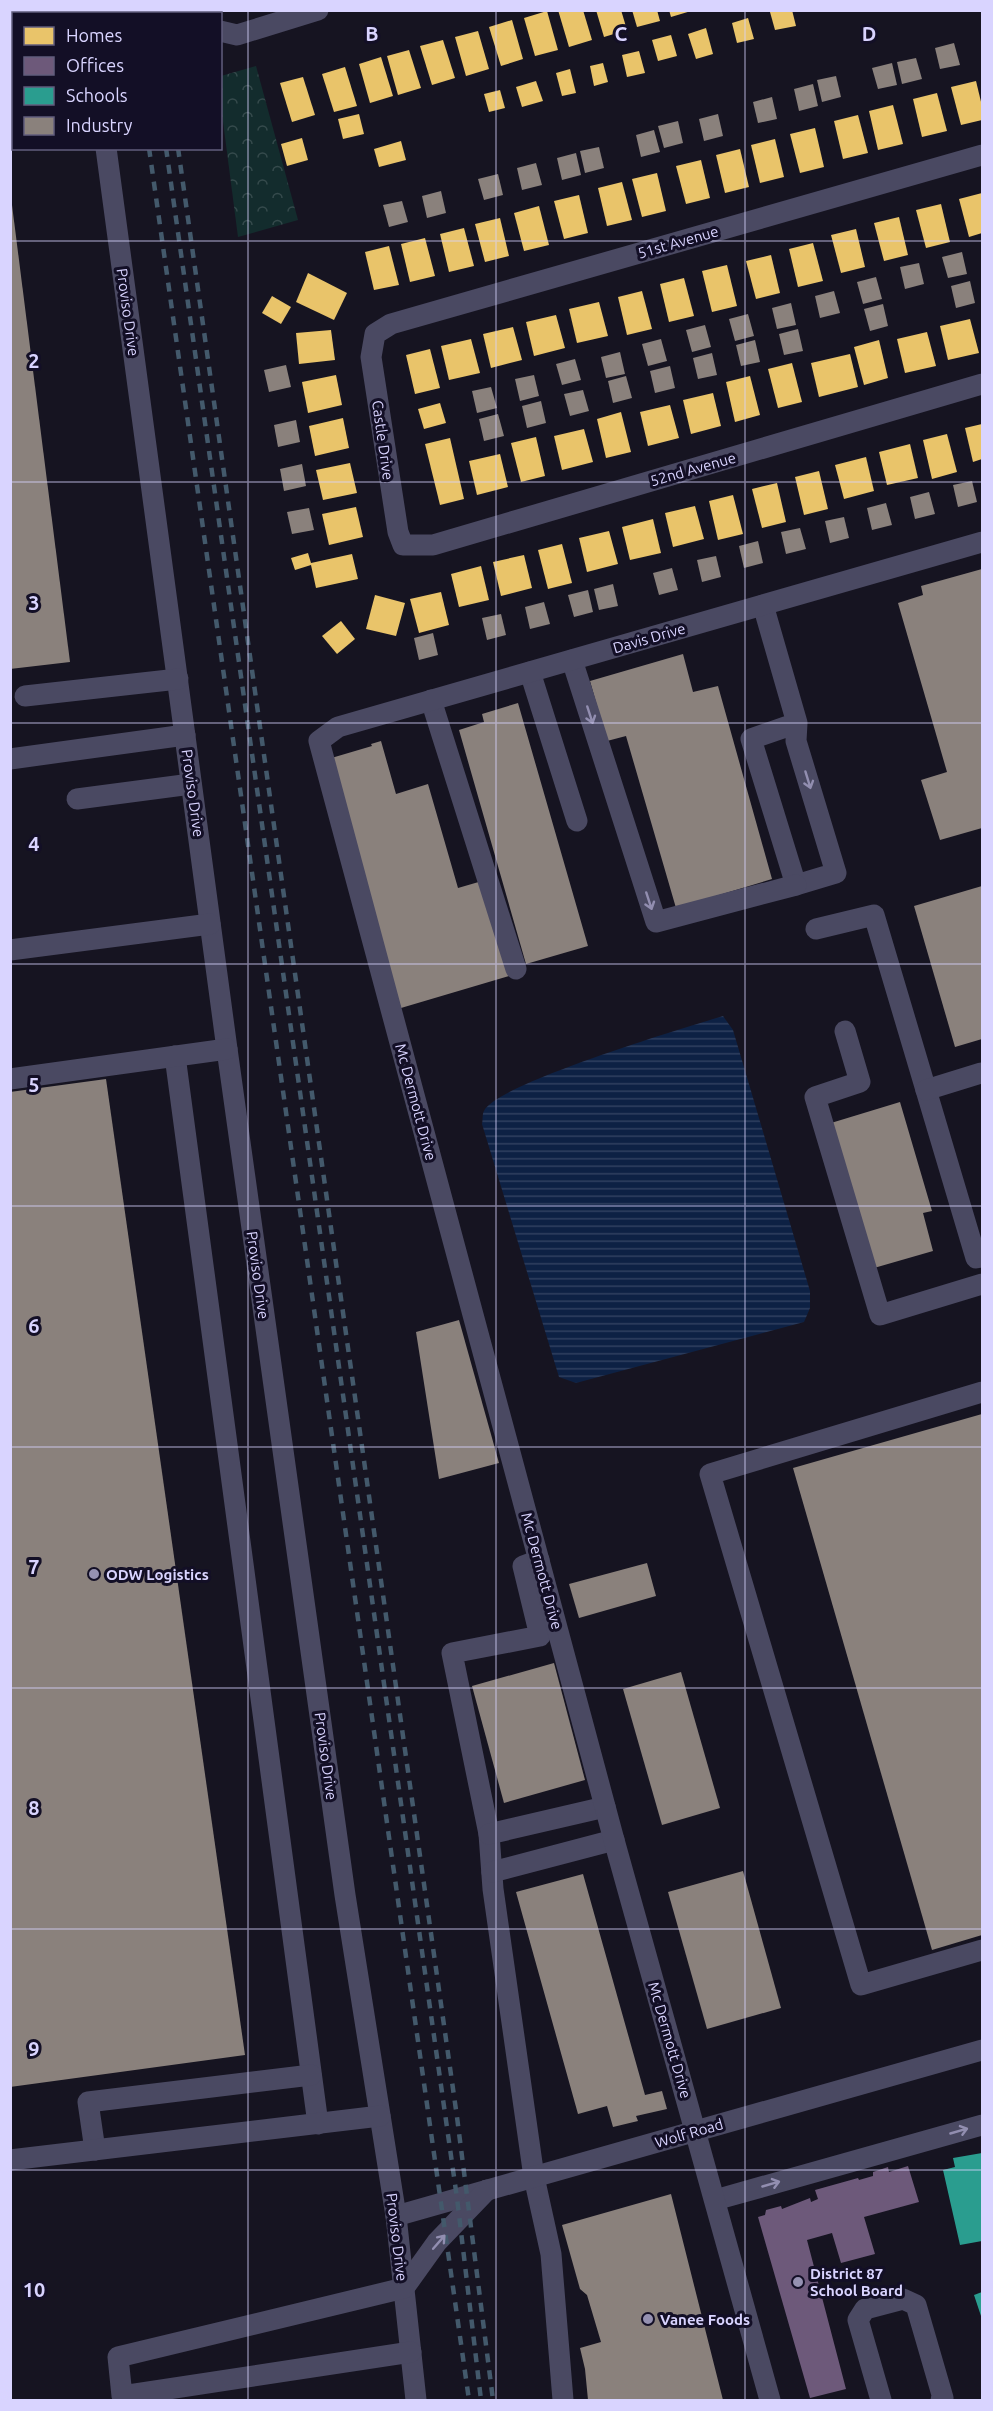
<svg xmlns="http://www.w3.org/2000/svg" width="993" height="2411" font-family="Ubuntu,sans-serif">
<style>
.forest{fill:url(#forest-crowns)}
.water{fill:url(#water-rules)}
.homes{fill:#e9c46a}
.offices{fill:#6d597a}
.schools{fill:#2a9d8f}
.industry{fill:#8a817c}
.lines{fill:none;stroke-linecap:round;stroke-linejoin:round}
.minor{stroke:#4a4962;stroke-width:21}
.rail{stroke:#43596b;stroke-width:4.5;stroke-dasharray:9 8;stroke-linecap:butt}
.oneway{stroke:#928eb0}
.grid{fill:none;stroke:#d9d4ff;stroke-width:1.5;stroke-opacity:0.55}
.poi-dot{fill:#9591b1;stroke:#130f26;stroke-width:2}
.labels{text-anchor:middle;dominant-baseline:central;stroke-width:6;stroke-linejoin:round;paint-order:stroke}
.street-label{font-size:15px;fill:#d9d4ff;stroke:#130f26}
.poi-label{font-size:15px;font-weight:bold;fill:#d9d4ff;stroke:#130f26;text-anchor:start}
.grid-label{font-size:20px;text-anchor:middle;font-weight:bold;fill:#d9d4ff;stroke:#130f26;stroke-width:6;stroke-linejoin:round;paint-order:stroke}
</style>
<defs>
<pattern id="forest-crowns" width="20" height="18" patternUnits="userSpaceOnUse" patternTransform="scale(1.5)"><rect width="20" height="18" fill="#132c2d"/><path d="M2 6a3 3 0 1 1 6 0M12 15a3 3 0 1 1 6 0" fill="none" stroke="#354a4c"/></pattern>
<pattern id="water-rules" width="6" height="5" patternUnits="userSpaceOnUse" patternTransform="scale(1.5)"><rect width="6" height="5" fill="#0d2144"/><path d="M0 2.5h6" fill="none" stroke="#304060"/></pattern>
</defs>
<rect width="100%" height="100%" fill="#161421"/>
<polygon class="forest" points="256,66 298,220 238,237 221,106 221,76"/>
<path class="water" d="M723,1016L733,1030L810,1291V1308L804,1322L576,1383L559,1377L482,1124C483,1121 482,1114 484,1111C496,1084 687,1027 723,1016Z"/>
<g class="homes">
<polygon points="558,10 583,10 592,40 569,47"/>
<polygon points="596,10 621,10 627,30 604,37"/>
<polygon points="632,10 657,10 660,21 637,27"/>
<polygon points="669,10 691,10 691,11 671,17"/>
<polygon points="775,10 792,10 796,26 775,30 770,12"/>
<polygon points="547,11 558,50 535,56 524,18"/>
<polygon points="748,18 754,39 737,43 732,23"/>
<polygon points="512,20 523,59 501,66 489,27"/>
<polygon points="706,28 713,54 696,59 688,34"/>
<polygon points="478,31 489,69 466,76 455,37"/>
<polygon points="671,35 677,56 658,61 652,40"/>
<polygon points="443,40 455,78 432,85 420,46"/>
<polygon points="409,50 421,88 398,95 387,56"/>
<polygon points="639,51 645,73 627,77 622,55"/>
<polygon points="381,57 393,96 370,103 359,64"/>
<polygon points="603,63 608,82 594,86 590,66"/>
<polygon points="345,67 357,106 334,112 322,74"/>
<polygon points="570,69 576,93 562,96 556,73"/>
<polygon points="303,77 315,115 292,122 280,83"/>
<polygon points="536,81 543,101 522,107 516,87"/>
<polygon points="976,81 982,106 982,120 961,125 951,87"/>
<polygon points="500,90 505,108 489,112 484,94"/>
<polygon points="937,93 947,131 922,137 913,99"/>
<polygon points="893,105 903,144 878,150 869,111"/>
<polygon points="359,114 364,134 343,139 338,119"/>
<polygon points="858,115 868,153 843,159 834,121"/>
<polygon points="815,128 824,167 800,173 790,134"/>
<polygon points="302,138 308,160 287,166 281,144"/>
<polygon points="775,139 784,177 760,183 751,145"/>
<polygon points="401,141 406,160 379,167 374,149"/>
<polygon points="740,149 749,187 725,193 716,155"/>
<polygon points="701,160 710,198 686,204 676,166"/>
<polygon points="657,173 666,211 642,217 632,179"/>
<polygon points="622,182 632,220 607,226 598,188"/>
<polygon points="982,193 982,233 969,237 959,199"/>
<polygon points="579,195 588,233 564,239 554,201"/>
<polygon points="941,204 950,242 926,248 916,210"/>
<polygon points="539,206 549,245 524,251 514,213"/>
<polygon points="899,217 908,255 884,261 874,223"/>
<polygon points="500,218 509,256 485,262 475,224"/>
<polygon points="464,228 474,266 449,272 440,234"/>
<polygon points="856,229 865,267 841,273 831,235"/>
<polygon points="425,238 435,276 410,282 401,244"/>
<polygon points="813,243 823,281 798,287 789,249"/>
<polygon points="389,246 399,285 374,290 365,252"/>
<polygon points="771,255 780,293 756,299 746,261"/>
<polygon points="727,265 737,306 712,312 702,271"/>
<polygon points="308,273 347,293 334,320 296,302"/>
<polygon points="684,278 694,316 669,322 660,284"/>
<polygon points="642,291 652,329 627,335 618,297"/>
<polygon points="272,296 291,307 281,324 262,313"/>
<polygon points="599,302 608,336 577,343 569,309"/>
<polygon points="556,315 565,348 534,356 526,322"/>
<polygon points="970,319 979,353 948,360 940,326"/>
<polygon points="513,327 522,360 491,368 483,334"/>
<polygon points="331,330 335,360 299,364 296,333"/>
<polygon points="927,332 936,366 905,373 897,339"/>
<polygon points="471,339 480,373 449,380 441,346"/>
<polygon points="879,340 888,378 864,385 854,347"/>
<polygon points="430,349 440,388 415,394 406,355"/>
<polygon points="850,354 858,387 819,397 811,363"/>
<polygon points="792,363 802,402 778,408 768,369"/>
<polygon points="336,375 342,405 308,413 302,382"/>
<polygon points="750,376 760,415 735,422 726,382"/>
<polygon points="713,393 721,426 691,434 683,400"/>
<polygon points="440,403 446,423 424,429 418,409"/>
<polygon points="670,405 679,438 648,446 640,412"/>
<polygon points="621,412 631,452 606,458 597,419"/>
<polygon points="343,418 349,448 315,456 309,426"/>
<polygon points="982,424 982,459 973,462 965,428"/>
<polygon points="584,429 593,462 562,470 554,436"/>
<polygon points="947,434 957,472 932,479 923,440"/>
<polygon points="536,437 545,476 521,482 511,443"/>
<polygon points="450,438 464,499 440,505 425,444"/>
<polygon points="910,444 918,478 887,485 879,452"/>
<polygon points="500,454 508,487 477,495 469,461"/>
<polygon points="866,457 874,491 844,499 835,465"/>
<polygon points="350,463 357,493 323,500 316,470"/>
<polygon points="819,471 828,509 804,515 795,477"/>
<polygon points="777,483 786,522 762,528 752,489"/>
<polygon points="733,495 743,534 718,540 709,501"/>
<polygon points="695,506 704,539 673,547 665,513"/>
<polygon points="356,507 363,537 329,545 322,514"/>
<polygon points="653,519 661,553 630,560 622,527"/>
<polygon points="609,531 618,564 587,572 579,538"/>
<polygon points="562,544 572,583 548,589 538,550"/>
<polygon points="308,553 311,563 352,554 358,579 316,588 311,565 295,570 291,558"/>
<polygon points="524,555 532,588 501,596 493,562"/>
<polygon points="481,566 489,600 459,607 451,574"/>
<polygon points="441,592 449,625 419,633 410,599"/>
<polygon points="375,595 405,603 396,636 366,629"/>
<polygon points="341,621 355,639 337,654 322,636"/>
</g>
<polygon class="offices" points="908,2166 919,2202 864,2217 875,2254 841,2263 832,2233 807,2240 846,2389 810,2398 758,2217 765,2215 766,2210 781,2206 782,2209 810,2198 811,2202 818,2199 815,2190 858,2178 859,2180 873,2176 873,2172 888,2167 889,2172"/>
<g class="schools">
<polygon points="982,2153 982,2241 960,2245 943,2170 955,2167 953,2158"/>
<polygon points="982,2292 982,2319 974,2295"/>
</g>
<g class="industry">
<polygon points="954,43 960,65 940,69 935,48"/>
<polygon points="916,58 922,79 902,84 897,62"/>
<polygon points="892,63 897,85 878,89 872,68"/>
<polygon points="836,76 841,97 822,102 817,80"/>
<polygon points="813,84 818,106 799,111 794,89"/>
<polygon points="772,97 777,119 758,123 753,102"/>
<polygon points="718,114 723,136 704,141 699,119"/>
<polygon points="678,121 683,143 664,148 658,126"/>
<polygon points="654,130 660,152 641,157 636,135"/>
<polygon points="599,147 604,168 585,173 580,151"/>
<polygon points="576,153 581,175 562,180 557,158"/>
<polygon points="536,163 542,185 522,190 517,168"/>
<polygon points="498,174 503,195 484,200 478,179"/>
<polygon points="441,191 446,213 427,218 422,196"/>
<polygon points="402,201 408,222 389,227 383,205"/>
<polygon points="12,205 70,662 10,669 10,206"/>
<polygon points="962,252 967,274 948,278 942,257"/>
<polygon points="919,263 924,284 905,289 900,267"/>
<polygon points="876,277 882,299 863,304 857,282"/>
<polygon points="970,281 975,303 956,308 951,286"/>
<polygon points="834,291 840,313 820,318 815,296"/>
<polygon points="791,303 796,325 777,329 772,308"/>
<polygon points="883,304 888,326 870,331 864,309"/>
<polygon points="748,314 754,336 735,341 729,319"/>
<polygon points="705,325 711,347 692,352 686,330"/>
<polygon points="798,329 803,351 784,355 779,334"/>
<polygon points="661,339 667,361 648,366 642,344"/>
<polygon points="755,340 760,362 741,366 736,345"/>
<polygon points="620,352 625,374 606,378 601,357"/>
<polygon points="712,353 717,375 698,379 693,358"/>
<polygon points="575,359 581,380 562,385 556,364"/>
<polygon points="286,365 291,387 269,392 264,370"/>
<polygon points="670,366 675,388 655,393 650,371"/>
<polygon points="534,375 539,396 520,401 515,379"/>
<polygon points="626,376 632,398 613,403 608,381"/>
<polygon points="491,387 497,408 477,413 472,391"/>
<polygon points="583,390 589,411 570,416 564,394"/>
<polygon points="541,401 546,423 527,428 522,406"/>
<polygon points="498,414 504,436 484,441 479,419"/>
<polygon points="296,420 300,442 278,447 274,425"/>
<polygon points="302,464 306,486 284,491 280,469"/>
<polygon points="972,481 977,502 958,507 953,485"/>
<polygon points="929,492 935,514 915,519 910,497"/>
<polygon points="886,503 892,525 872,530 867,508"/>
<polygon points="309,508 314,530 292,534 287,512"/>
<polygon points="844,517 849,538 830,543 825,521"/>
<polygon points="800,528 806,549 786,554 781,532"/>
<polygon points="758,541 763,563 744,568 739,546"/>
<polygon points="716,556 721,577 702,582 697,560"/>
<polygon points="672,568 678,590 659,595 653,573"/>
<polygon points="982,569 982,828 940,840 921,780 947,772 898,603 923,595 921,586"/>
<polygon points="613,584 618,606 599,610 594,589"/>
<polygon points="588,590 593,612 574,617 568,595"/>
<polygon points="544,602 550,624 530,629 525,607"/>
<polygon points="501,614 506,635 487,640 482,618"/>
<polygon points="433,633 438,655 419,660 414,638"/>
<polygon points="683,654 693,692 718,686 772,879 676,908 626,736 607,741 590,681"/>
<polygon points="518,703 588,946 526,964 459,730 484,722 482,714"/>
<polygon points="381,741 396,794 428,784 458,888 482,881 509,976 401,1008 328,759 372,746 371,744"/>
<polygon points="982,886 982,1039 955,1047 914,906"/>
<polygon points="106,1079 245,2055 10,2087 10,1092"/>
<polygon points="900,1102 932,1211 923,1213 933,1251 874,1268 831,1123"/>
<polygon points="459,1320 499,1463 439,1479 416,1332"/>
<polygon points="982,1414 982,1935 932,1950 793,1468"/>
<polygon points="647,1563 656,1596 579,1618 569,1584"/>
<polygon points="554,1663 585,1780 504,1803 472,1686"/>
<polygon points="681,1672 720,1808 662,1825 623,1689"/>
<polygon points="743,1871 781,2008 707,2029 668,1892"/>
<polygon points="583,1874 645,2095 662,2091 667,2109 636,2116 638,2121 613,2127 607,2106 578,2114 516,1892"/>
<polygon points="671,2194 723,2400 588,2400 585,2369 580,2348 601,2342 587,2295 580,2289 562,2225"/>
</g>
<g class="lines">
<g class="minor">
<polyline points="88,10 88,14"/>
<polyline points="208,10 208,14"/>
<polyline points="220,31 237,35 318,10"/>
<polyline points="106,148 227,1049 345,1895 396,2216 416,2400"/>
<polyline points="982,155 391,324 375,334 371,357 398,532 403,545 433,545 982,384"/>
<polyline points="763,605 797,723 796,741 836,873 796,885 751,739 797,723"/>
<polyline points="572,660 656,922 796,885"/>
<polyline points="530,672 577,821"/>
<polyline points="25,696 178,679"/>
<polyline points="431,700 516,969"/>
<polyline points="10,759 185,735"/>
<polyline points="77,799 191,784"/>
<polyline points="816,929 874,915 976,1258 982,1257"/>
<polyline points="10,950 210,924"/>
<polyline points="845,1031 860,1082 815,1097 880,1315 982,1284"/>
<polyline points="175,1056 318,2124"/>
<polyline points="10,1079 227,1049"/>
<polyline points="926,1090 981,1073"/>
<polyline points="982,1392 710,1474 861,1985 982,1950"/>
<polyline points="539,1560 523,1566 540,1636 452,1653 489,1834 493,1889 534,2177 551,2254 563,2400"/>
<polyline points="489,1834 605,1807"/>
<polyline points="492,1872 614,1840"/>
<polyline points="95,2150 88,2102 311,2075"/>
<polyline points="10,2160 380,2116"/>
<polyline points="715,2200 982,2125"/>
<polyline points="396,2216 982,2050"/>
<polyline points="411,2352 122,2396 118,2357 404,2288 437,2242 487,2190"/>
<polyline points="770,2400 614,1840 319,741 338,727 982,542"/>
<polyline points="881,2400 858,2320 865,2309 903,2299 916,2305 943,2398 941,2400"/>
</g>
<g class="rail">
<polyline points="130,10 130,14"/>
<polyline points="147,10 147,14"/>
<polyline points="159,10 159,14"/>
<polyline points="149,148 469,2400"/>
<polyline points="166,148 457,2198 481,2400"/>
<polyline points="178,148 457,2117 493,2400"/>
</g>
</g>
<defs><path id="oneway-shaft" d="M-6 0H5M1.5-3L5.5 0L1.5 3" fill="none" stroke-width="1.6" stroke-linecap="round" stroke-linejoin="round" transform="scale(1.5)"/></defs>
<g class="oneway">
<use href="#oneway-shaft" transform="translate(590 715) rotate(72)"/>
<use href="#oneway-shaft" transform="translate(808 780) rotate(73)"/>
<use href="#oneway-shaft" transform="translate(649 901) rotate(72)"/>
<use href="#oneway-shaft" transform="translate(959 2131) rotate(-16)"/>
<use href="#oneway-shaft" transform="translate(771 2184) rotate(-16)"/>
<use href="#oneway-shaft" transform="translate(439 2242) rotate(-49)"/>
</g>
<path class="grid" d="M248,10V2400M496,10V2400M745,10V2400M10,241H982M10,482H982M10,723H982M10,964H982M10,1206H982M10,1447H982M10,1688H982M10,1929H982M10,2170H982"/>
<g class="poi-dot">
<circle cx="94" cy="1574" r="6"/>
<circle cx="798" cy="2282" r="6"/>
<circle cx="648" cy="2319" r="6"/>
</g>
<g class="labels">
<g class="street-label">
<text transform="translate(678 242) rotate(-16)">51st Avenue</text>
<text transform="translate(128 312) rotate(82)">Proviso Drive</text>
<text transform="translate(383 440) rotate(82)">Castle Drive</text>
<text transform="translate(693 469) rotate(-16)">52nd Avenue</text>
<text transform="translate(649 638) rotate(-16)">Davis Drive</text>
<text transform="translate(193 793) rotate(82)">Proviso Drive</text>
<text transform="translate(416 1102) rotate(75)">Mc Dermott Drive</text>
<text transform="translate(258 1275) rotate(82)">Proviso Drive</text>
<text transform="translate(542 1571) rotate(75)">Mc Dermott Drive</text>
<text transform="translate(326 1756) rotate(82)">Proviso Drive</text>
<text transform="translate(670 2040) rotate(74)">Mc Dermott Drive</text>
<text transform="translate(689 2133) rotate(-16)">Wolf Road</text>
<text transform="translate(397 2237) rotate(83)">Proviso Drive</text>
</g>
<g class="poi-label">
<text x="106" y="1574">ODW Logistics</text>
<text x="810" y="2273">District 87<tspan x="810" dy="17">School Board</tspan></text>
<text x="660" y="2319">Vanee Foods</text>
</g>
</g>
<g class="grid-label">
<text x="372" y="41">B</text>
<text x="621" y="41">C</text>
<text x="869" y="41">D</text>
<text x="34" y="368">2</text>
<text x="34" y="610">3</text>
<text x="34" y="851">4</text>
<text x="34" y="1092">5</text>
<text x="34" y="1333">6</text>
<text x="34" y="1574">7</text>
<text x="34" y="1815">8</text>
<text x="34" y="2056">9</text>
<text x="34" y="2297">10</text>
</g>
<rect width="993" height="2411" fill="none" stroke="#d9d4ff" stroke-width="24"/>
<rect x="12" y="12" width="210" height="138" fill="#130f26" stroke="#625e7d" stroke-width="1.5"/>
<rect x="24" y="27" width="30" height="18" fill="#e9c46a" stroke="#625e7d" stroke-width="1.5"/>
<text x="66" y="42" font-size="18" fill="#d9d4ff">Homes</text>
<rect x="24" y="57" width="30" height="18" fill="#6d597a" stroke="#625e7d" stroke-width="1.5"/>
<text x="66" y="72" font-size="18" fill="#d9d4ff">Offices</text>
<rect x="24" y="87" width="30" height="18" fill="#2a9d8f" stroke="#625e7d" stroke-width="1.5"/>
<text x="66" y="102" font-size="18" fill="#d9d4ff">Schools</text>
<rect x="24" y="117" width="30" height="18" fill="#8a817c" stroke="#625e7d" stroke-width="1.5"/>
<text x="66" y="132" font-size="18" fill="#d9d4ff">Industry</text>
</svg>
